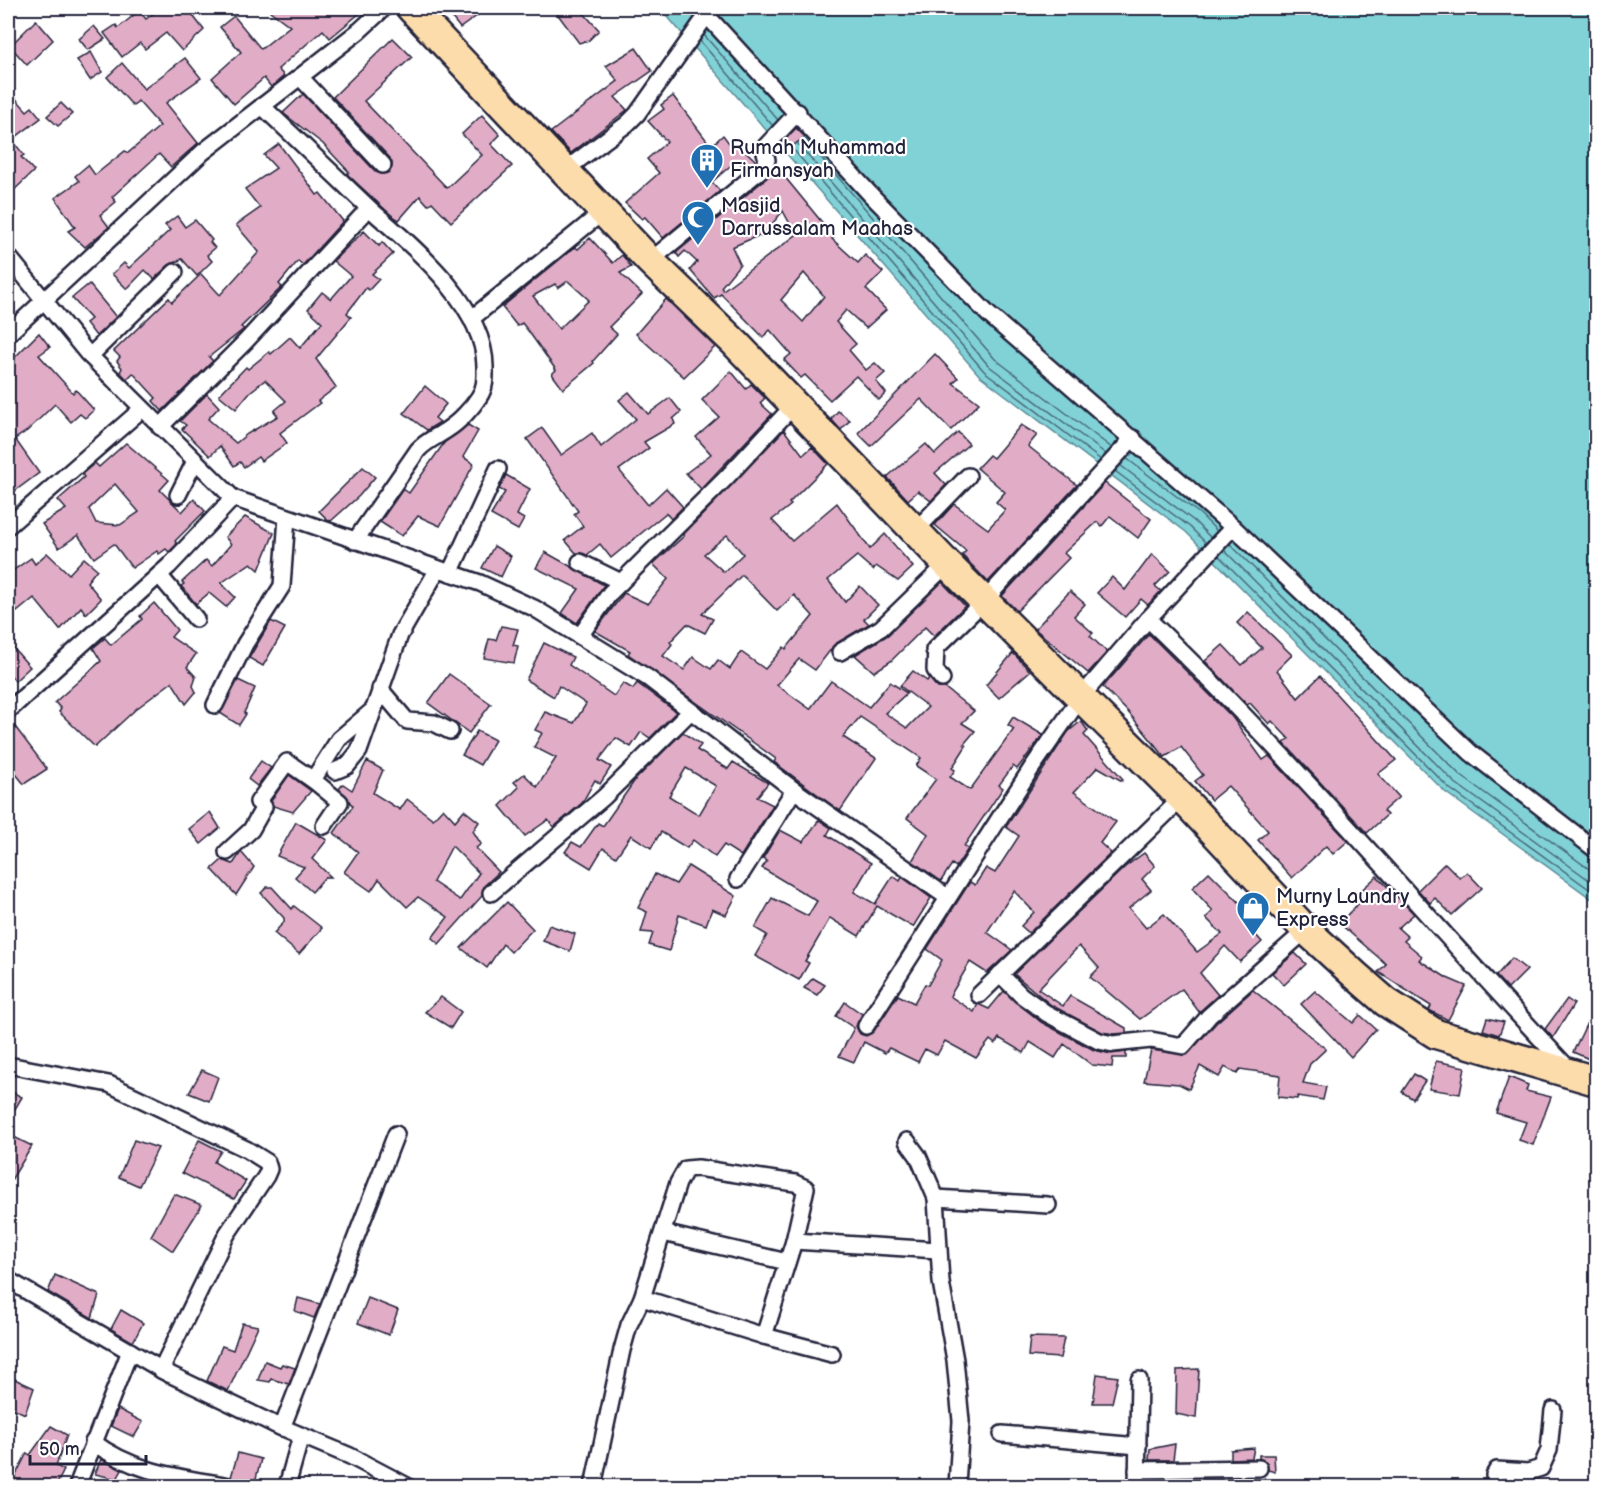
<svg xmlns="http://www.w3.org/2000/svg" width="1604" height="1494" font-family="'Balsamiq Sans',sans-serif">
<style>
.water{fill:#81d2d7;stroke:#5b8c99;stroke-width:1.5}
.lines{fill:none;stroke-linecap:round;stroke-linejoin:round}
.shore{stroke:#486879;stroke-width:1.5}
.building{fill:#e1acc6;stroke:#22223b;stroke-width:1.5;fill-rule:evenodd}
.street-casing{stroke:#22223b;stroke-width:20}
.highway-casing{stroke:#22223b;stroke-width:33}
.street{stroke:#fff;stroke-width:15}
.highway{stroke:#fddcac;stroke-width:28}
.labels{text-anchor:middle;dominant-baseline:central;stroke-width:4.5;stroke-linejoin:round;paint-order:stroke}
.poi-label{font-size:20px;fill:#22223b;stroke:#fff;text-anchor:start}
</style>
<rect width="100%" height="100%" fill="#fff"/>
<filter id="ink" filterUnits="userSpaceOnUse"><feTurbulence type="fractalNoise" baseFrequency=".0167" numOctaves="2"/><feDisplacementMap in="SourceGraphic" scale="12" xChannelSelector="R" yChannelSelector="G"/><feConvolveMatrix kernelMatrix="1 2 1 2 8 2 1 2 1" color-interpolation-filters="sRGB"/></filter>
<g filter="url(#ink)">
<polygon class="water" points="660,8 1596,8 1596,902 1445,792 1186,532 979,375"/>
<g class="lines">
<g class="shore">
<polyline points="704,35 778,120"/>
<polyline points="700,41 773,126"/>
<polyline points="805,139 995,359 1112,448"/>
<polyline points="798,144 989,366 1106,454"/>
<polyline points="792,148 984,371 1101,460"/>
<polyline points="1126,458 1200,514 1217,531"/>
<polyline points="1120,465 1194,521 1211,538"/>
<polyline points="1115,471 1190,527 1206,543"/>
<polyline points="1230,544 1460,775 1596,874"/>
<polyline points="1224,550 1454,782 1596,885"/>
<polyline points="1219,556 1449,788 1596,894"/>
</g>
</g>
<g class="building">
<polygon points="161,8 187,8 204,30 182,51 166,33 145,49 140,43 122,57 104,33 116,25 118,28 139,11 146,19"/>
<polygon points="266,8 366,8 330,38 323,30 278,69 284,76 271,87 264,78 234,104 212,78 241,52 220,27 234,16 261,49 290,26"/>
<polygon points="444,8 488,8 460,28"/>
<polygon points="553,8 579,8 599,30 589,40 579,43"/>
<polygon points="36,20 53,40 27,65 10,46"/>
<polygon points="94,26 105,39 88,50 79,39"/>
<polygon points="393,38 412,57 364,101 447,188 482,155 462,134 482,115 500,135 491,144 512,166 451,222 432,202 428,205 420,196 399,220 391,215 347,174 349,172 323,144 283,113 303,94 376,172 381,174 389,172 392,167 390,158 333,97"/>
<polygon points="636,48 652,71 615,97 627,110 571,153 551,132 618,81 606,66"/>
<polygon points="91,52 102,72 90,80 77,60"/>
<polygon points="185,58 201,78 166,103 198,143 171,167 159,154 112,197 116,202 100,215 109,227 85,247 68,231 75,227 55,198 79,181 75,176 88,165 95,175 125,151 128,153 160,126 138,101 133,106 107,77 122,63 144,89"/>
<polygon points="8,90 27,111 32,107 41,118 12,140 24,155 21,157 34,171 8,196"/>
<polygon points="673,96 711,146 723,135 732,147 737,143 756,161 746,170 737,160 712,182 720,191 663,238 645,217 642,219 625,203 659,173 647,159 667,142 648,121 664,109 661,105"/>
<polygon points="61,103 72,114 58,126 47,116"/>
<polygon points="796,128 805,137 791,147 786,139"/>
<polygon points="279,144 317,195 320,193 343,221 303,265 298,261 279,284 282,287 241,327 244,329 209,357 213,361 162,411 153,401 156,398 133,373 127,379 120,372 122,368 117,361 120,357 114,351 169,298 172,302 201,274 220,295 259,252 236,225 260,208 245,189 276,168 264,155"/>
<path d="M775,165L834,237L832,239L858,263L865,255L883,272L866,289L886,310L866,328L846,310L836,322L856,344L849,350L866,370L875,363L885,373L876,381L886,393L879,400L856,376L830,400L805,375L801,378L784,360L791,354L770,330L763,337L721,294L714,298L690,270L697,262L685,251L679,257L676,253L769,176ZM783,211L796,235L723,290L721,287L740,264L732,247L760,235L761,237ZM804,273L824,296L803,322L781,300Z"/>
<polygon points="177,216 185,227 195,220 212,240 210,242 215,248 207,255 212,261 197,276 182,259 169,265 154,279 145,270 127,289 112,274 124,263 129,268 170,230 165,225"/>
<polygon points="364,231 379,246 382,242 393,254 372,274 379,279 369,290 366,288 347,313 351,317 316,359 336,387 318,401 320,403 280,433 287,443 261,461 258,457 244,467 240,462 234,466 220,446 210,456 182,429 186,425 180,421 207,394 219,407 208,419 236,443 247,434 278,416 274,411 286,401 265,380 250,392 236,409 219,395 246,367 248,369 269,352 271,354 290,337 300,348 322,322 308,309 322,292 331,299 351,276 333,261"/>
<path d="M590,238L613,263L622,255L626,260L631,267L620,273L642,294L609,327L617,334L593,361L594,363L563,389L552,374L556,370L529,332L522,323L517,326L502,307L575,247L578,249ZM568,281L589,300L559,329L533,296L555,284L558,288Z"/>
<polygon points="89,284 116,317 96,336 86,323 91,319 72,298"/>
<polygon points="666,299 715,347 684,377 636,334"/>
<polygon points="39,333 50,347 39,355 73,393 76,390 94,410 85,418 80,414 71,422 55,404 27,431 15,439 39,473 8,496 8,364"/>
<polygon points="935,354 958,378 953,383 979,403 951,430 921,399 871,446 858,433"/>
<polygon points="731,371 746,389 751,384 765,398 760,403 772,414 701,489 686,473 711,454 696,437 719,417 702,400"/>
<polygon points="425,386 446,404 435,418 440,422 427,430 404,413"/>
<polygon points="629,392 648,414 670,398 681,412 673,419 675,424 644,442 649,448 619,470 648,505 666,488 683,507 671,519 666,513 611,558 600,544 587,555 576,553 565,540 583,526 574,514 578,511 527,439 542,428 561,455 592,433 601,447 636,419 619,400"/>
<polygon points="838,411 850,420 841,430 831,419"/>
<polygon points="468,425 478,431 463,457 474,464 440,526 418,516 402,536 380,522 403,489 409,493 444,443"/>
<polygon points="1021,425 1037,435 1028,446 1077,485 988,582 962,555 966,551 935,525 954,504 988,529 1005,510 996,502 1005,492 977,468 989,455 993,458"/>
<path d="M784,430L803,455L812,447L828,464L789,503L791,505L772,520L792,541L837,503L870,549L885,534L913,567L898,581L876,566L873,570L857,556L828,580L845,602L860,586L878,605L864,619L869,624L835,644L815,670L799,659L777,685L810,709L831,681L869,707L890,682L907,693L885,713L907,728L928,707L900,686L913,671L927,681L929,678L938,688H945L974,711L962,723L975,731L964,744L966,746L952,768L955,770L950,777L970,790L1014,729L1008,725L1013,717L1043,735L1017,769L1013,766L999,785L1003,788L964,846L968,849L956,867L952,864L941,881L912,861L928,834L907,818L936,779L916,766L921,758L860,717L843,737L876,758L840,811L774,762L776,759L758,746L628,654L630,651L595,631L624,593L648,604L668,579L653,564L684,536L683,535ZM727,535L743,554L724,572L704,554ZM742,575L777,611L794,595L813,616L786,649L784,647L765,669L741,652L730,669L718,660L711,669L693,657L684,670L663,656L672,644L670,642L687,624L705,633L713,619L702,614Z"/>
<polygon points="958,432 969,444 935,473 946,485 931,501 918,491 908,500 887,477 926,444 935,454"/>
<path d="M126,443L169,480L160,490L182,512L194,499L205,511L175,541L177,544L169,552L166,549L159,554L157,551L132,568L114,544L94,558L78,535L59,548L42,524L66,509L58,500L84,477L82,474L95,463L99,467ZM115,484L139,512L120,525L96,523L89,509Z"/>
<polygon points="363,467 375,477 359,496 331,521 328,520 319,511"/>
<polygon points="506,475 530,489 517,515 524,519 518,530 491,515 505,492 499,489"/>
<polygon points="1105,483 1151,519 1138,538 1110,516 1102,526 1097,522 1064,553 1069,558 1017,611 1002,596"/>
<polygon points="245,517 274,533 259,570 251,563 221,583 235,597 226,607 209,593 196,604 181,586 184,584 182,582 206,560 212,566 231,544 225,537"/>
<polygon points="494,546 511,556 501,577 482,568"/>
<polygon points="545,552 604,585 577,623 562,613 579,589 536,568"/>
<polygon points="47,553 69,574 84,558 97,569 87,582 101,599 86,614 81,607 60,630 34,598 17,612 8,601 8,574 31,558 35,564"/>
<polygon points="1152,554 1170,571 1155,586 1161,591 1148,605 1141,599 1125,617 1097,593 1112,577 1125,590"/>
<polygon points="942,582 965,606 934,636 925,627 891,661 874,672 855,655 888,635"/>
<polygon points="1070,591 1085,604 1074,616 1093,633 1090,636 1107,652 1088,673 1035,629"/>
<polygon points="154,603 177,630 171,637 196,654 187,667 196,677 193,686 196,692 186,704 172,682 136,709 95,747 59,712 61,709 55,702 101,661 93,648 105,638 111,645 142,619 140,616"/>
<polygon points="1248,612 1292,655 1277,670 1298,698 1320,676 1396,760 1378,774 1399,797 1383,811 1387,815 1367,833 1284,743 1289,739 1272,721 1269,724 1250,703 1247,705 1205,661 1223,645 1242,665 1262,648 1237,623"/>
<polygon points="271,621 285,628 263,666 249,658"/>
<polygon points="501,626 518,629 513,645 518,646 514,663 484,658 489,639 496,640"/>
<polygon points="1149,634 1232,717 1263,760 1269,756 1348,841 1333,854 1326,846 1292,878 1258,840 1268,831 1228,786 1211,800 1195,781 1203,775 1181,747 1165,757 1128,712 1103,687"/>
<polygon points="8,642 30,667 15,681 8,672"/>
<polygon points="544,643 573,657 569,665 614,696 623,683 633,689 637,683 676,712 650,738 641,732 631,747 616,738 599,760 611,767 600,784 595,780 582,803 554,827 548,820 525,836 500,806 519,787 514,782 524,774 537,787 556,758 534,747 542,733 535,730 545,712 574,723 586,704 559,686 554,697 526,680"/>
<polygon points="1013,653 1030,671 999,698 986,685"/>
<polygon points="449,674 491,704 469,733 428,703"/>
<polygon points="238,680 255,688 244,713 246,714 239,725 220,713"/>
<polygon points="8,720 10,720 47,769 24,784 8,764"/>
<polygon points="1081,721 1088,731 1084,735 1123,779 1122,781 1098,767 1074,792 1116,822 1100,843 1111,853 1029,933 1021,926 1034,912 1014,891 987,932 1012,950 987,973 970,962 950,996 974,1012 978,1004 989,1009 1004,991 1041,1022 1094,1050 1111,1054 1126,1052 1126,1058 1113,1058 1112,1067 1092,1065 1064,1044 1055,1058 1030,1042 1024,1053 999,1038 995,1044 990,1040 976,1058 945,1041 937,1055 925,1049 918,1062 889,1048 885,1053 864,1042 854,1062 839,1056 854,1028 836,1016 845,1002 862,1014 856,1026 860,1034 866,1036 874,1031 898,995 914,1003 925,984 928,985 942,960 927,949 970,882 975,885 986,868 995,873 1019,836 1006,827 1068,732"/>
<polygon points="477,731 495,740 480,765 462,755"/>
<path d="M683,732L701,745L697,750L728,769L733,762L768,783L757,797L773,805L741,856L724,845L715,857L693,840L687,848L661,832L651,848L631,835L616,857L603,848L591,868L565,852L572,842L581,847L598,823L603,826L635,780ZM686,768L716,786L699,815L669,796Z"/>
<polygon points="261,761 271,768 257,786 248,779"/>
<path d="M367,761L383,770L373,793L400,810L407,799L433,819L443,808L455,821L464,810L479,822L473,831L481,844L476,848L499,872L484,886L482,896L439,944L432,938L448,917L418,897L407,907L379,879L371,891L344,872L358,852L334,833L353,806L339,789L343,784L352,790ZM452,846L479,873L460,900L433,882Z"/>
<polygon points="289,775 311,791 293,812 273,806 271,801"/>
<polygon points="210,812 220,828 201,844 189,829"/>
<polygon points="819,820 831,828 827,835 871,863 854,892 875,904 893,876 900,881 902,877 931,898 913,927 877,906 859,936 830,918 805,961 809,963 799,980 755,956 767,935 755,928 772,898 808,916 817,901 762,868 767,861 763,858 780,830 803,842"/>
<polygon points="296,822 327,840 312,859 331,877 325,877 312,892 295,877 304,867 277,856"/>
<polygon points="241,852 254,867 236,895 212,869 222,860 233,864"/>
<polygon points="1144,853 1155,866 1142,879 1151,890 1129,908 1146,928 1164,914 1197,952 1222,934 1206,918 1213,911 1192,888 1209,872 1245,908 1254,920 1248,926 1262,942 1240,962 1225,946 1200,973 1218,995 1199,1012 1182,989 1140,1019 1090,977 1099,968 1079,946 1038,989 1063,1006 1070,996 1126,1028 1126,1033 1114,1034 1102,1032 1051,1005 1014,974 1125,867"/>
<polygon points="1445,863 1460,878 1467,872 1482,888 1452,915 1435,898 1430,903 1418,890"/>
<polygon points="688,866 736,896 726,915 712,909 706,925 679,915 669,951 649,945 653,933 641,932 647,912 638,908 655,874 676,884"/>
<polygon points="1377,876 1414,914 1398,928 1408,937 1404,941 1422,956 1419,960 1447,978 1466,986 1448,1020 1429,1010 1431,1006 1378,972 1386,964 1339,923 1361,901 1355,896"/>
<polygon points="267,887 272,887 292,909 294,906 322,928 299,954 274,933 284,922 284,918 261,893"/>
<polygon points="507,902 533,929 511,952 503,944 487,968 461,948"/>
<polygon points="549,925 575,934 570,951 543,941"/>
<polygon points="1295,953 1306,964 1284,985 1272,973"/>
<polygon points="1512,958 1527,970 1508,989 1496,976"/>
<polygon points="813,978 825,985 817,995 804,988"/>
<polygon points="1253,990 1326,1049 1310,1064 1303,1083 1326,1087 1323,1100 1298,1096 1297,1099 1278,1097 1280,1075 1240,1069 1237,1074 1225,1067 1219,1077 1200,1066 1189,1089 1179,1084 1144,1081 1151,1050 1187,1055 1216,1023"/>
<polygon points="1315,991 1353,1023 1360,1015 1376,1029 1351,1057 1301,1004"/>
<polygon points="441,997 461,1012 451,1028 425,1012"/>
<polygon points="1567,999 1574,1004 1553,1038 1545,1029"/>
<polygon points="1596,1004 1596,1062 1573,1052"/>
<polygon points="1487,1018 1504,1022 1499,1035 1483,1030"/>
<polygon points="1436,1061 1465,1067 1460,1094 1429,1089"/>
<polygon points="202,1070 218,1077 209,1101 189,1093"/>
<polygon points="1414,1074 1425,1081 1413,1099 1402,1092"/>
<polygon points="1509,1077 1528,1085 1526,1091 1551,1097 1533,1145 1519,1140 1526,1122 1496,1113"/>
<polygon points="8,1090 22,1097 8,1121"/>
<polygon points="12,1136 32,1146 8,1185 8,1144"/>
<polygon points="134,1140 158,1148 139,1186 119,1177"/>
<polygon points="199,1140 221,1151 214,1162 246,1181 234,1199 182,1173"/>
<polygon points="174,1194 202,1205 173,1251 151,1236"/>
<polygon points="55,1275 99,1295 92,1318 48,1292"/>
<polygon points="298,1298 320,1304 314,1318 295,1311"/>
<polygon points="368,1298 398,1310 389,1335 358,1323"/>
<polygon points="121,1310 143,1323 133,1342 111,1329"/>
<polygon points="242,1323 258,1326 228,1391 207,1381 222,1346 233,1350"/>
<polygon points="1030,1337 1064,1338 1060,1358 1028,1356"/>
<polygon points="265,1361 280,1367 282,1364 295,1368 289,1384 271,1379 270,1382 258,1380"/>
<polygon points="1199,1369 1196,1418 1176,1414 1177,1370"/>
<polygon points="1097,1374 1118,1377 1112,1403 1093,1403"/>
<polygon points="8,1376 34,1388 25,1414 8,1406"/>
<polygon points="118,1409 143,1422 134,1437 111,1426"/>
<polygon points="51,1426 67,1435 56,1466 64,1470 56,1486 10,1486 27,1453 30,1455"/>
<polygon points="1175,1444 1173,1460 1149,1460 1150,1449"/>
<polygon points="1254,1448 1252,1458 1231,1459 1231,1450"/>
<polygon points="238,1453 261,1459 254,1486 238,1483 231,1477"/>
<polygon points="1259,1455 1274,1455 1275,1472 1268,1470 1267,1463 1259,1458"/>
<polygon points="101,1459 122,1470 117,1479 95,1474"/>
<polygon points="1154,1479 1173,1479 1173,1486 1153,1486"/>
</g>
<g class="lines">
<defs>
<g id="street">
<polyline points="700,8 870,194 989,315 1233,527 1471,753 1596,850"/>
<polyline points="300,77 383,165"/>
<polyline points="565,170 627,124 637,114 707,15"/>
<polyline points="8,256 87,353 233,498 480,583 534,608 648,678 794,790 947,897"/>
<polyline points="650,261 763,168 767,160 764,148 798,112"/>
<polyline points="471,319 604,211"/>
<polyline points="8,334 203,152 359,31 384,8"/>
<polyline points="90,356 175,272"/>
<polyline points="160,427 245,342 369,208 262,106"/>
<polyline points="178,495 195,461"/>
<polyline points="8,526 142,409"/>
<polyline points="915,531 968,476"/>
<path d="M355,541L418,450C427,440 437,437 448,429C459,422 472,408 479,397C486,387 485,377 485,366C484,304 412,246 369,208"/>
<polyline points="580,562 621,582"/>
<polyline points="450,573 498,469"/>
<polyline points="159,575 196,619"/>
<path d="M1148,619C1296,761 1427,919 1568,1068"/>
<polyline points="580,636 610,593 726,478 794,405"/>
<polyline points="936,648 935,670 942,679"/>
<polyline points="934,650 984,601 1133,438"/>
<polyline points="840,652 881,628 947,564"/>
<polyline points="380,689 407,721 434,723 450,731"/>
<polyline points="215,705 245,644 282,586 287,517"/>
<polyline points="8,711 169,566 233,498"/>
<polyline points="335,771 347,766 359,751 400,635 438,569"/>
<polyline points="313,780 340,802 324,826"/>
<polyline points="227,852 251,830 264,807 258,802 287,762 313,780 339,739 373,710"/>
<polyline points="738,879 794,790"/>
<polyline points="491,893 604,797 690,712"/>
<polyline points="1000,974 1021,995 1046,1013 1099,1041 1113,1044 1151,1040 1183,1046 1209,1016 1306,930"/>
<polyline points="979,995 1182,798"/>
<polyline points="866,1026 1031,769 1081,697 1148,619 1233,527"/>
<polyline points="8,1065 109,1084 246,1149 267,1162 269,1169 266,1176 227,1234 161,1370 282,1428 396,1134"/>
<polyline points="907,1141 918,1156 936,1198 941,1282 955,1360 961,1421 957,1486"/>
<polyline points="936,1198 1048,1205"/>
<polyline points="663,1233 787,1262"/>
<polyline points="794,1241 938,1250"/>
<polyline points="8,1280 169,1374"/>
<polyline points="642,1298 764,1336 832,1354"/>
<polyline points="274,1424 350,1456 407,1486"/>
<polyline points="1002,1434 1138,1446"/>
<path d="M93,1442C134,1473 180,1477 229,1486"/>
<polyline points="1137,1470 1259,1468"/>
<polyline points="77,1486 130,1351"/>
<polyline points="287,1486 301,1436"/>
<polyline points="593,1486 622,1350 629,1325 642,1298 678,1183 686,1169 698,1168 795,1183 806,1188 794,1241 764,1336"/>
<polyline points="1137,1486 1139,1380"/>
<polyline points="1495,1486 1494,1475 1497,1470 1528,1472 1541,1468 1549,1450 1553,1410"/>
</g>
<polyline id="highway" points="411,8 650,261 735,343 947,564 1182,798 1306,930 1355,975 1386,1002 1436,1034 1596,1081"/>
</defs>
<use href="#street" class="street-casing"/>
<use href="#highway" class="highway-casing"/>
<use href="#street" class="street"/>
<use href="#highway" class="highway"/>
</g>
</g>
<defs>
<symbol id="building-pin" viewBox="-11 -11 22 30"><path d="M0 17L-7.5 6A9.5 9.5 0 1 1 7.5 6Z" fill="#1f6fb2" stroke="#fff"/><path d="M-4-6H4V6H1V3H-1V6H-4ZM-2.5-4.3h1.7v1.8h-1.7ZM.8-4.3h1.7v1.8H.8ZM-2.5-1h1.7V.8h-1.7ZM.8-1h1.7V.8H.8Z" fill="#fff"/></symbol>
<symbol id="mosque-pin" viewBox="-11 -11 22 30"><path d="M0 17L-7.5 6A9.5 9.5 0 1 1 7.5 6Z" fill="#1f6fb2" stroke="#fff"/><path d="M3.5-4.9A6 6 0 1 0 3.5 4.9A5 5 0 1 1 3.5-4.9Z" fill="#fff"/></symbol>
<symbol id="shop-pin" viewBox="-11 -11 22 30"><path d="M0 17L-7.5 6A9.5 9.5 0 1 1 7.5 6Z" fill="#1f6fb2" stroke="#fff"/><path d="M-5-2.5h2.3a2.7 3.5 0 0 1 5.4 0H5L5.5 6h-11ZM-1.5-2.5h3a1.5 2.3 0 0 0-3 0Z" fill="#fff"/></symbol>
</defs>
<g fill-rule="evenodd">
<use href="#building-pin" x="688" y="141" width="38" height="52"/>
<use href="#mosque-pin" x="679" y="198" width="38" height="52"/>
<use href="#shop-pin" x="1234" y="889" width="38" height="52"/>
</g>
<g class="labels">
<g class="poi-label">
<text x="730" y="148">Rumah Muhammad<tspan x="730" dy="23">Firmansyah</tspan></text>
<text x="721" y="206">Masjid<tspan x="721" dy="23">Darrussalam Maahas</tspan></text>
<text x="1276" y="897">Murny Laundry<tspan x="1276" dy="23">Express</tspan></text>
</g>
</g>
<rect width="1604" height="1494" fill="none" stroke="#fff" stroke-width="30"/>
<rect x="15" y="15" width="1574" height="1464" fill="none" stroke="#22223b" stroke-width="2" filter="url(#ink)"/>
<path d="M30 1455v9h116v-9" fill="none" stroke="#22223b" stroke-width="3"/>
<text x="39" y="1455" font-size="18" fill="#22223b" stroke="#ffffff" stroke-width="4.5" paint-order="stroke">50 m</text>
</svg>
